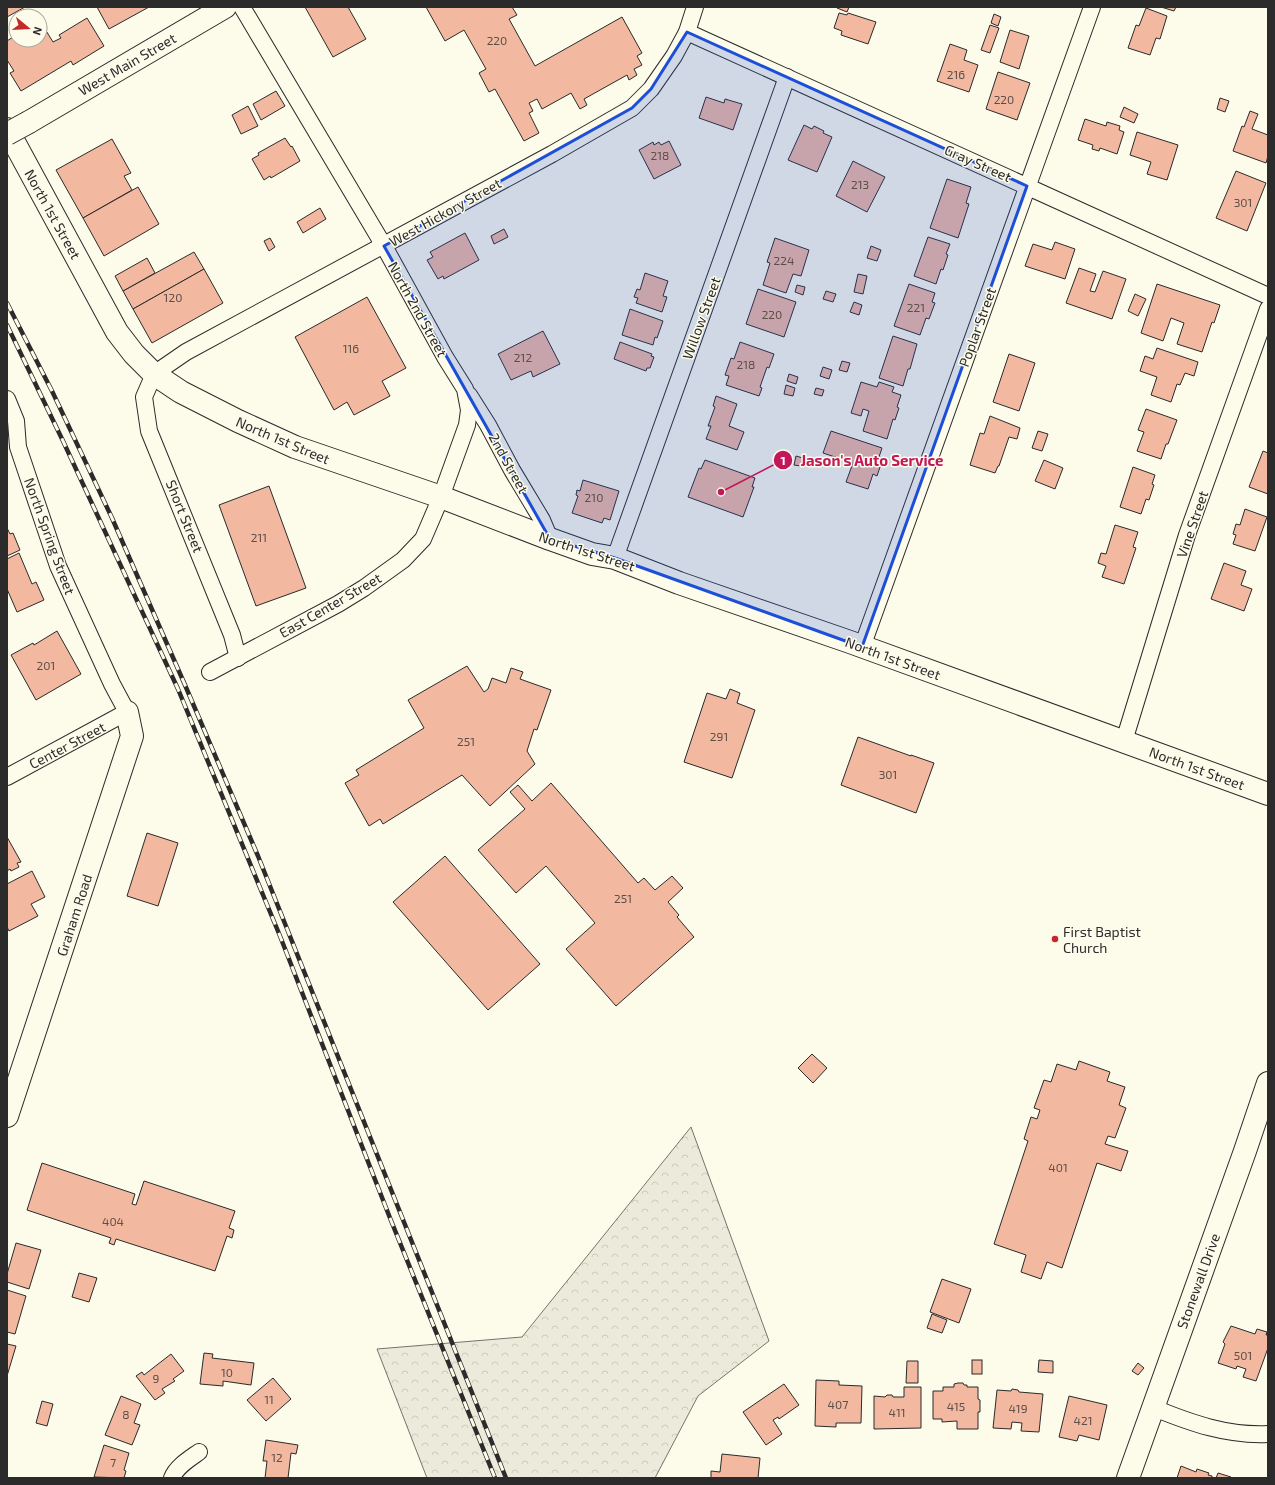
<svg xmlns="http://www.w3.org/2000/svg" width="1275" height="1485" font-family="'Exo 2',sans-serif">
<style>
.forest{fill:url(#forest-crowns);stroke:#74746e}
.building{fill:#f2b8a0;stroke:#2b2b2b}
.lines{fill:none;stroke-linecap:round;stroke-linejoin:round}
.street-casing{stroke:#2b2b2b;stroke-width:18}
.secondary-casing{stroke:#2b2b2b;stroke-width:24}
.primary-casing{stroke:#2b2b2b;stroke-width:24}
.street{stroke:#fdfbea;stroke-width:16}
.secondary{stroke:#fdfbea;stroke-width:22}
.primary{stroke:#fdfbea;stroke-width:22}
.rail-casing{stroke:#2b2b2b;stroke-width:4.5}
.rail{stroke:#fdfbea;stroke-width:3;stroke-dasharray:9;stroke-linecap:butt}
.primary-bridge-casing{stroke:#2b2b2b;stroke-width:24;stroke-linecap:butt}
.primary-bridge{stroke:#fdfbea;stroke-width:22}
.marked{fill:#1d4ed8;fill-opacity:0.2;stroke:#1d4ed8;stroke-width:3;stroke-linejoin:round}
.poi-dot{fill:#c62828;stroke:#fdfbea;stroke-width:1.5}
.labels{text-anchor:middle;dominant-baseline:central;stroke-width:3;stroke-linejoin:round;paint-order:stroke}
.number-label{font-size:12px;fill:#5d4e48}
.street-label{font-size:14px;fill:#2b2b2b;stroke:#fdfbea}
.poi-label{font-size:14px;fill:#2b2b2b;stroke:#fdfbea;text-anchor:start}
.leader{fill:none;stroke:#c2185b;stroke-width:1.5}
.callout-dot{fill:#c2185b;stroke:#fdfbea;stroke-width:1.5}
.mark-label{font-size:12px;text-anchor:middle;font-weight:bold;fill:#fff}
.callout-label{font-size:15px;text-anchor:middle;font-weight:bold;fill:#c2185b;stroke:#fdfbea;stroke-width:3;stroke-linejoin:round;paint-order:stroke}
</style>
<defs>
<pattern id="forest-crowns" width="20" height="18" patternUnits="userSpaceOnUse"><rect width="20" height="18" fill="#ecebdb"/><path d="M2 6a3 3 0 1 1 6 0M12 15a3 3 0 1 1 6 0" fill="none" stroke="#cbcabc"/></pattern>
</defs>
<rect width="100%" height="100%" fill="#fdfbea"/>
<polygon class="forest" points="691,1127 769,1341 698,1396 655,1478 427,1478 377,1349 522,1337"/>
<g class="building">
<polygon points="7,7 25,7 7,17"/>
<polygon points="97,7 149,7 109,29"/>
<polygon points="305,7 348,7 366,39 333,57"/>
<polygon points="426,7 512,7 517,15 509,19 535,66 622,17 642,53 637,56 642,65 634,69 637,75 629,80 627,75 584,99 587,105 580,109 571,93 542,109 537,99 529,103 533,111 529,113 539,133 524,141 495,89 489,92 479,73 486,69 464,30 445,41"/>
<polygon points="837,7 849,7 847,12 837,8"/>
<polygon points="1161,7 1176,7 1174,11"/>
<polygon points="1146,8 1167,16 1160,39 1156,38 1150,55 1128,48 1136,25 1139,26"/>
<polygon points="839,13 847,15 848,13 876,22 868,44 841,35 842,31 834,28"/>
<polygon points="994,14 1001,17 998,26 991,23"/>
<polygon points="87,18 104,46 73,65 71,61 21,91 10,73 14,71 7,60 7,41 16,35 16,40 40,40 40,21 53,42 61,38 59,35"/>
<polygon points="990,25 999,28 990,53 981,50"/>
<polygon points="1010,30 1029,36 1019,69 1000,62"/>
<polygon points="950,44 967,50 964,60 978,65 969,92 937,81"/>
<polygon points="998,72 1030,83 1017,120 986,109"/>
<polygon points="276,91 285,106 261,120 253,104"/>
<polygon points="706,97 724,103 725,99 742,104 733,130 699,118"/>
<polygon points="1220,98 1229,101 1225,112 1217,109"/>
<polygon points="248,106 258,126 241,134 232,115"/>
<polygon points="1124,107 1138,114 1134,123 1120,117"/>
<polygon points="1250,111 1258,114 1252,129 1268,135 1268,156 1266,163 1233,151 1242,126 1244,127"/>
<polygon points="1085,119 1106,126 1107,122 1120,126 1119,130 1124,132 1117,154 1100,148 1099,151 1092,149 1093,145 1078,140"/>
<polygon points="804,125 812,129 814,126 824,131 823,133 832,137 817,172 788,160"/>
<polygon points="1137,132 1178,145 1167,180 1147,174 1151,162 1130,155"/>
<polygon points="285,138 291,147 292,146 300,161 271,178 270,176 264,180 252,159 259,155 258,153"/>
<polygon points="112,139 131,173 124,176 132,190 83,218 56,170"/>
<polygon points="669,141 681,165 654,179 639,150 653,142 654,145 659,142 661,145"/>
<polygon points="853,161 885,177 867,212 836,196"/>
<polygon points="1236,171 1266,183 1247,231 1216,218"/>
<polygon points="947,179 971,187 966,203 969,204 958,238 930,228"/>
<polygon points="138,187 159,224 104,256 83,218"/>
<polygon points="320,208 326,219 303,233 297,222"/>
<polygon points="504,229 508,237 494,244 491,236"/>
<polygon points="465,233 479,260 444,279 443,276 438,279 427,260 433,257 430,252"/>
<polygon points="928,237 950,244 946,254 948,255 943,270 941,269 936,284 914,276"/>
<polygon points="270,238 275,247 269,251 264,241"/>
<polygon points="775,238 809,250 801,276 793,274 786,293 763,285 770,263 767,262"/>
<polygon points="1055,242 1075,249 1065,279 1025,266 1033,244 1052,250"/>
<polygon points="871,246 881,250 877,261 867,258"/>
<polygon points="194,252 204,269 133,309 123,291"/>
<polygon points="147,258 155,273 123,291 115,276"/>
<polygon points="1079,268 1096,274 1090,291 1095,292 1103,271 1126,279 1112,319 1066,303"/>
<polygon points="204,269 223,303 152,343 133,309"/>
<polygon points="645,273 668,281 663,296 667,297 662,312 636,303 638,298 634,297 637,289 640,290"/>
<polygon points="858,274 867,276 863,294 854,292"/>
<polygon points="909,284 935,293 932,302 935,303 929,319 926,318 920,335 894,326"/>
<polygon points="1157,284 1220,305 1214,323 1212,322 1202,352 1177,344 1184,323 1171,318 1163,341 1141,333"/>
<polygon points="797,285 805,287 803,295 795,292"/>
<polygon points="758,289 796,302 784,337 746,324"/>
<polygon points="826,291 836,294 833,302 823,299"/>
<polygon points="1135,294 1146,299 1138,316 1128,311"/>
<polygon points="367,297 406,368 382,381 390,396 354,415 347,402 334,410 295,337"/>
<polygon points="854,302 862,305 859,315 850,312"/>
<polygon points="630,309 663,321 657,338 655,337 653,345 622,335"/>
<polygon points="543,331 560,364 533,377 531,371 511,380 498,354"/>
<polygon points="893,336 917,344 910,369 908,369 903,386 879,378"/>
<polygon points="620,342 652,354 651,356 654,357 650,368 647,368 646,371 614,359"/>
<polygon points="740,342 774,354 769,368 767,367 760,387 762,388 759,396 726,385 729,376 725,375 731,358 734,359"/>
<polygon points="1157,348 1198,362 1194,376 1185,373 1180,385 1177,384 1171,402 1151,395 1157,377 1140,371 1145,356 1153,359"/>
<polygon points="1009,354 1035,363 1019,411 993,402"/>
<polygon points="842,361 850,363 847,372 839,370"/>
<polygon points="823,367 832,370 829,379 820,376"/>
<polygon points="789,374 798,377 796,384 787,381"/>
<polygon points="861,382 877,387 879,382 894,387 892,392 901,395 897,407 899,408 895,420 893,419 887,439 863,431 869,411 863,409 861,416 851,413"/>
<polygon points="786,385 795,388 793,396 784,394"/>
<polygon points="816,388 824,390 822,396 814,394"/>
<polygon points="716,396 737,404 729,426 744,432 737,450 706,439 711,426 708,426 715,407 713,406"/>
<polygon points="1146,409 1177,420 1168,444 1166,444 1161,459 1137,451 1144,432 1138,430"/>
<polygon points="990,416 1020,428 1017,439 1009,437 999,466 998,466 995,473 970,465 980,433 984,434"/>
<polygon points="831,431 882,448 879,457 883,458 877,476 873,474 868,489 846,482 853,463 823,453"/>
<polygon points="1038,431 1048,434 1042,451 1032,448"/>
<polygon points="1263,451 1268,453 1268,494 1249,487"/>
<polygon points="796,456 803,458 801,466 794,465"/>
<polygon points="705,460 755,478 752,487 754,487 743,517 688,497 699,468 701,469"/>
<polygon points="1044,460 1063,468 1055,489 1035,481"/>
<polygon points="1133,467 1155,475 1152,484 1154,485 1149,500 1146,499 1141,514 1120,507"/>
<polygon points="583,480 619,491 610,520 604,518 602,523 572,513 578,496 576,495 577,490 580,491"/>
<polygon points="269,486 306,588 256,606 219,505"/>
<polygon points="1245,509 1267,517 1255,551 1233,544 1236,535 1233,534 1236,524 1240,525"/>
<polygon points="1115,525 1138,532 1133,547 1136,548 1124,584 1102,577 1106,566 1098,563 1101,553 1106,554"/>
<polygon points="7,528 10,534 13,533 20,550 7,556"/>
<polygon points="19,553 32,584 36,582 44,600 17,612 7,589 7,559"/>
<polygon points="1224,563 1246,571 1241,585 1252,589 1244,611 1211,599"/>
<polygon points="57,631 81,674 36,700 11,655 33,643 34,645"/>
<polygon points="467,666 484,692 488,689 492,678 506,683 511,668 523,672 520,679 551,690 537,730 534,729 527,751 535,764 490,806 462,775 383,824 380,819 369,826 345,783 359,775 356,770 424,728 408,700"/>
<polygon points="730,689 740,693 737,703 755,710 732,778 684,762 707,693 726,699"/>
<polygon points="858,737 911,756 911,755 934,763 916,813 841,785"/>
<polygon points="551,783 638,883 644,878 655,890 672,876 683,888 668,902 679,915 677,917 694,937 616,1006 566,949 595,923 546,866 516,893 478,850 525,809 510,792 518,785 532,801"/>
<polygon points="147,833 178,843 158,906 127,896"/>
<polygon points="7,837 21,862 17,863 19,867 11,871 10,869 7,871"/>
<polygon points="445,856 540,964 488,1010 393,902"/>
<polygon points="32,871 45,897 31,904 38,916 9,931 7,927 7,884"/>
<polygon points="812,1054 827,1068 813,1083 798,1068"/>
<polygon points="1079,1061 1110,1072 1107,1081 1125,1087 1119,1105 1126,1108 1115,1138 1108,1136 1105,1144 1128,1151 1121,1171 1097,1163 1062,1268 1047,1262 1041,1279 1021,1272 1026,1255 994,1244 1028,1141 1024,1139 1031,1117 1037,1119 1040,1110 1034,1108 1044,1080 1051,1082 1057,1064 1076,1070"/>
<polygon points="42,1163 135,1194 132,1204 136,1205 144,1181 235,1211 229,1228 234,1230 232,1238 227,1236 215,1271 116,1239 114,1245 109,1243 111,1238 27,1210"/>
<polygon points="16,1243 41,1250 29,1289 7,1282 7,1274"/>
<polygon points="79,1273 97,1278 89,1302 72,1297"/>
<polygon points="942,1279 971,1289 959,1323 930,1312"/>
<polygon points="7,1290 26,1296 15,1334 7,1332"/>
<polygon points="932,1314 947,1320 942,1333 927,1328"/>
<polygon points="1231,1326 1255,1334 1257,1329 1267,1332 1266,1335 1268,1335 1268,1348 1256,1381 1243,1377 1246,1369 1237,1366 1236,1369 1218,1363 1225,1344 1223,1342"/>
<polygon points="7,1344 16,1346 7,1376"/>
<polygon points="204,1353 213,1354 212,1358 254,1363 251,1385 223,1381 223,1386 200,1384"/>
<polygon points="171,1354 184,1371 173,1379 175,1381 162,1389 165,1393 155,1400 136,1376 142,1372 144,1375"/>
<rect x="972" y="1360" width="10" height="14"/>
<polygon points="1039,1360 1053,1361 1053,1373 1038,1372"/>
<polygon points="907,1361 918,1361 918,1383 906,1383"/>
<polygon points="1138,1363 1144,1368 1138,1375 1132,1371"/>
<polygon points="273,1378 291,1399 266,1421 247,1400"/>
<polygon points="816,1380 839,1381 839,1385 862,1386 861,1423 836,1423 836,1427 815,1426"/>
<polygon points="958,1383 963,1383 964,1385 967,1385 967,1387 978,1387 978,1399 980,1400 980,1412 978,1412 978,1429 957,1429 957,1421 942,1422 942,1419 933,1419 933,1391 943,1391 943,1387 954,1387 954,1384"/>
<polygon points="784,1384 799,1405 779,1419 778,1417 773,1420 782,1434 766,1445 743,1412"/>
<polygon points="904,1387 921,1387 921,1428 874,1429 874,1396 885,1397 887,1395 892,1395 893,1397 904,1397"/>
<polygon points="1012,1389 1018,1390 1019,1392 1043,1394 1039,1432 1021,1431 1022,1423 1012,1422 1011,1429 993,1428 997,1390 1011,1391"/>
<polygon points="121,1396 141,1404 134,1423 140,1425 132,1445 105,1435"/>
<polygon points="1069,1396 1107,1405 1099,1440 1079,1435 1077,1441 1059,1437"/>
<polygon points="42,1401 53,1404 47,1426 36,1423"/>
<polygon points="266,1440 298,1445 296,1454 291,1453 288,1478 265,1478 267,1461 263,1461"/>
<polygon points="104,1445 129,1453 124,1470 126,1471 124,1478 94,1477"/>
<polygon points="722,1454 760,1458 758,1478 711,1478 711,1471 720,1472"/>
<polygon points="1181,1466 1196,1472 1197,1469 1209,1473 1208,1475 1212,1476 1212,1478 1177,1478"/>
<polygon points="1218,1473 1231,1477 1230,1478 1216,1478"/>
</g>
<g class="lines">
<defs>
<g id="street">
<polyline points="687,32 1268,296"/>
<polyline points="469,395 488,425 512,470 542,520 550,539"/>
<polyline points="7,399 16,421 18,447 58,566 112,684 127,712 7,777"/>
<polyline points="615,558 787,77"/>
<polyline points="862,647 1092,7"/>
<polyline points="238,658 232,635 149,431 144,397 154,374 186,352 552,154 632,108 651,89 674,56 687,32 695,7"/>
<polyline points="210,672 338,604 364,588 403,560 423,539 441,497 467,425 469,410 465,389 445,357 384,246 242,7"/>
<polyline points="1124,741 1187,535 1268,309"/>
<path d="M1154,1408C1191,1423 1227,1436 1268,1434"/>
<path d="M172,1478C176,1467 189,1459 199,1452"/>
</g>
<g id="secondary">
<polyline points="7,1116 132,736 127,712"/>
<polyline points="1128,1478 1245,1151 1268,1083"/>
</g>
<g id="primary">
<polyline points="29,122 225,7"/>
<polyline points="7,129 117,332 134,354 154,374 181,392 238,421 295,447 441,497 550,539 592,554 615,558 679,583 850,642 1268,794"/>
</g>
</defs>
<use href="#street" class="street-casing"/>
<use href="#secondary" class="secondary-casing"/>
<use href="#primary" class="primary-casing"/>
<use href="#street" class="street"/>
<use href="#secondary" class="secondary"/>
<use href="#primary" class="primary"/>
<defs>
<g id="rail">
<polyline points="7,303 52,391 112,518 185,685 258,856 506,1478"/>
<polyline points="7,325 63,441 178,689 280,936 390,1218 495,1478"/>
</g>
</defs>
<use href="#rail" class="rail-casing"/>
<use href="#rail" class="rail"/>
<defs>
<polyline id="primary-bridge" points="7,134 29,122"/>
</defs>
<use href="#primary-bridge" class="primary-bridge-casing"/>
<use href="#primary-bridge" class="primary-bridge"/>
</g>
<path class="marked" d="M687,32L1027,186L862,647L615,558L550,539L384,246L632,108L651,89Z"/>
<circle class="poi-dot" cx="1055" cy="939" r="4"/>
<g class="labels">
<g class="number-label">
<text x="497" y="40">220</text>
<text x="956" y="74">216</text>
<text x="1004" y="99">220</text>
<text x="660" y="155">218</text>
<text x="860" y="184">213</text>
<text x="1243" y="202">301</text>
<text x="784" y="260">224</text>
<text x="173" y="297">120</text>
<text x="916" y="307">221</text>
<text x="772" y="314">220</text>
<text x="351" y="348">116</text>
<text x="523" y="357">212</text>
<text x="746" y="364">218</text>
<text x="594" y="497">210</text>
<text x="259" y="537">211</text>
<text x="46" y="665">201</text>
<text x="719" y="736">291</text>
<text x="466" y="741">251</text>
<text x="888" y="774">301</text>
<text x="623" y="898">251</text>
<text x="1058" y="1167">401</text>
<text x="113" y="1221">404</text>
<text x="1243" y="1355">501</text>
<text x="227" y="1372">10</text>
<text x="156" y="1378">9</text>
<text x="269" y="1399">11</text>
<text x="838" y="1404">407</text>
<text x="956" y="1406">415</text>
<text x="1018" y="1408">419</text>
<text x="897" y="1412">411</text>
<text x="126" y="1414">8</text>
<text x="1083" y="1420">421</text>
<text x="277" y="1457">12</text>
<text x="113" y="1462">7</text>
</g>
<g class="street-label">
<text transform="translate(127 64) rotate(-30)">West Main Street</text>
<text transform="translate(978 163) rotate(24)">Gray Street</text>
<text transform="translate(445 212) rotate(-29)">West Hickory Street</text>
<text transform="translate(53 214) rotate(61)">North 1st Street</text>
<text transform="translate(418 309) rotate(61)">North 2nd Street</text>
<text transform="translate(701 318) rotate(-70)">Willow Street</text>
<text transform="translate(977 327) rotate(-70)">Poplar Street</text>
<text transform="translate(283 440) rotate(23)">North 1st Street</text>
<text transform="translate(509 463) rotate(61)">2nd Street</text>
<text transform="translate(185 516) rotate(68)">Short Street</text>
<text transform="translate(1192 524) rotate(-71)">Vine Street</text>
<text transform="translate(50 536) rotate(70)">North Spring Street</text>
<text transform="translate(587 551) rotate(18)">North 1st Street</text>
<text transform="translate(330 605) rotate(-30)">East Center Street</text>
<text transform="translate(893 658) rotate(20)">North 1st Street</text>
<text transform="translate(67 745) rotate(-28)">Center Street</text>
<text transform="translate(1197 768) rotate(20)">North 1st Street</text>
<text transform="translate(74 915) rotate(-72)">Graham Road</text>
<text transform="translate(1198 1281) rotate(-70)">Stonewall Drive</text>
</g>
<g class="poi-label">
<text x="1063" y="931">First Baptist<tspan x="1063" dy="16">Church</tspan></text>
</g>
</g>
<path class="leader" d="M721 492L783 460"/>
<g class="callout-dot">
<circle cx="721" cy="492" r="4"/>
<circle cx="783" cy="460" r="10"/>
</g>
<g class="mark-label">
<text x="783" y="465">1</text>
</g>
<g class="callout-label">
<text x="872" y="466">Jason's Auto Service</text>
</g>
<rect width="1275" height="1485" fill="none" stroke="#2b2b2b" stroke-width="16"/>
<g transform="translate(28 28) rotate(108)"><circle r="19" fill="#fdfbea" stroke="#a9a89e"/>
<path d="M0-3L7 15L0 10L-7 15Z" fill="#c62828"/>
<text y="-6" font-size="11" font-weight="bold" text-anchor="middle" fill="#2b2b2b">N</text>
</g>
</svg>
